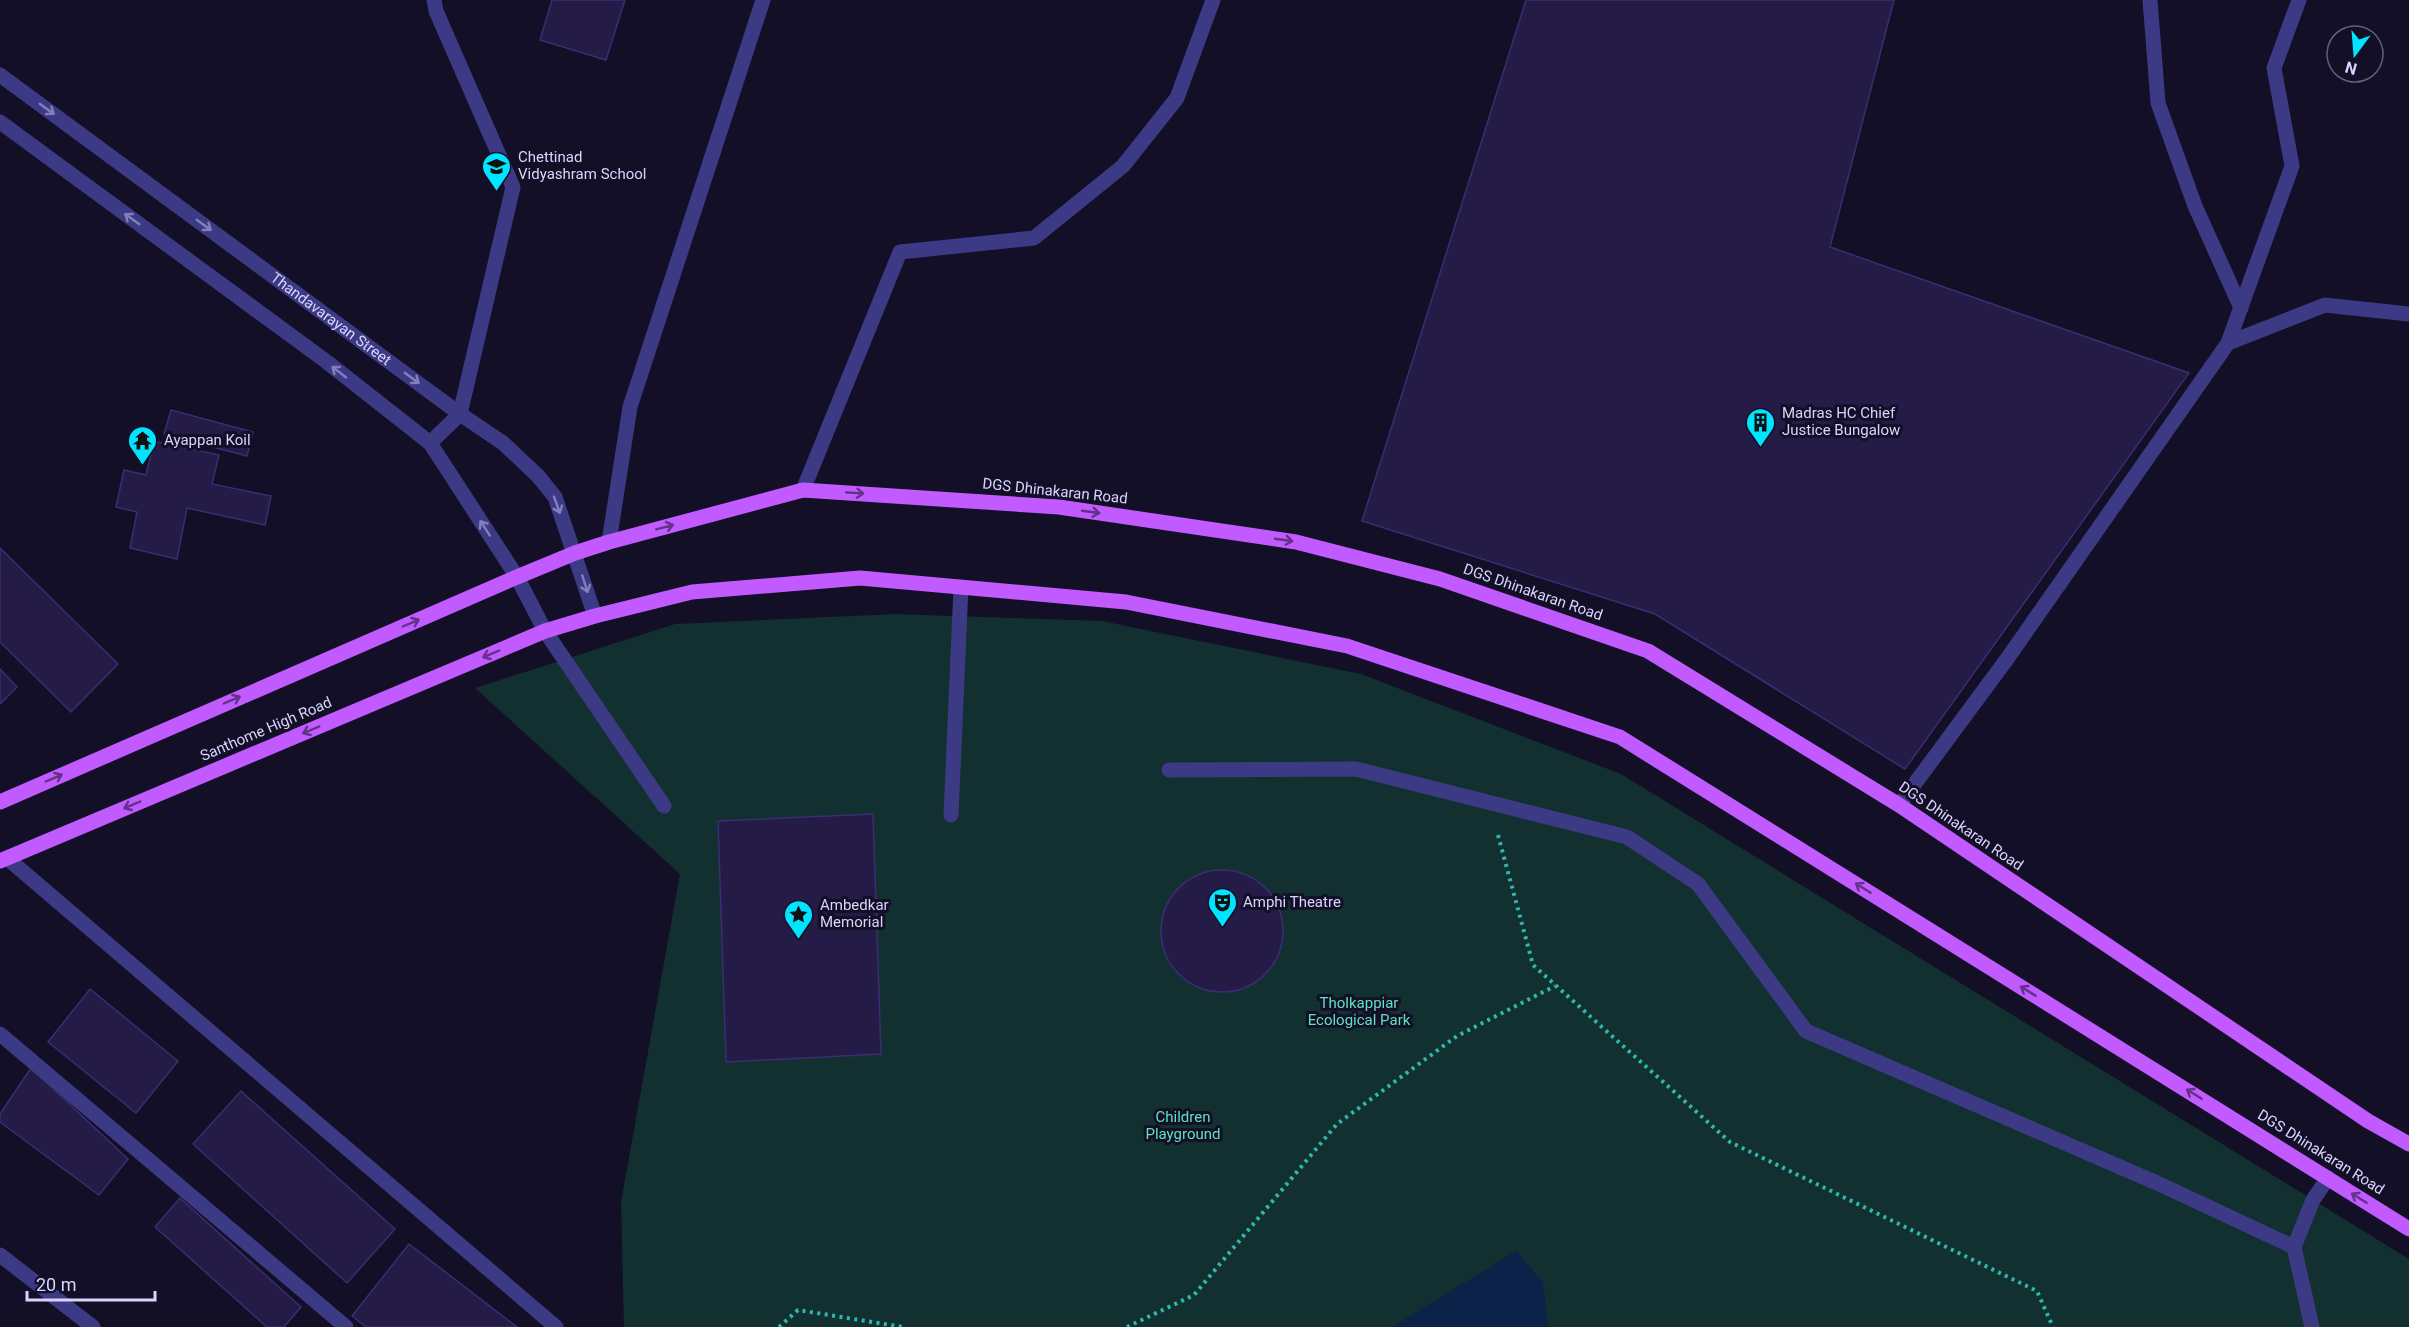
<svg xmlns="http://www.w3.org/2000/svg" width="2409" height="1327" font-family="Roboto,sans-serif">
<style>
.green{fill:#12302f}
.water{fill:#0c2248}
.building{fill:#241b47;stroke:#3b2d73;stroke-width:1.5}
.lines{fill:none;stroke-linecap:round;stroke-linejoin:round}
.path{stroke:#2fb8b0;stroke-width:4;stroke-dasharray:3 4.5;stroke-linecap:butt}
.service{stroke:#3d3a85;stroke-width:15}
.minor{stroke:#3d3a85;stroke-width:15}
.tertiary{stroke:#3d3a85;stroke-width:15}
.primary{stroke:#c25bff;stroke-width:15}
.oneway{stroke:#837fbc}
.oneway2{stroke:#623188}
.labels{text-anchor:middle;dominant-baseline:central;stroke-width:6;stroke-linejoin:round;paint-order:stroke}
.poi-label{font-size:15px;fill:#d9d4ff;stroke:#130f26;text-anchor:start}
.street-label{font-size:15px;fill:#d9d4ff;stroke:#130f26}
.park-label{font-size:15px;fill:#5fe0c0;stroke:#130f26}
</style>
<rect width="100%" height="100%" fill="#130f26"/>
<polygon class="green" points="896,614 1102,621 1361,674 1621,774 2409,1259 2409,1327 624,1327 621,1202 680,874 475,688 675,624"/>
<polygon class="water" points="1516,1251 1543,1282 1548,1327 1392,1327"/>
<g class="building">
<polygon points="552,0 625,0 606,60 540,40"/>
<polygon points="1526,0 1894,0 1830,247 2189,373 1905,769 1655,614 1362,521"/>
<polygon points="171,410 253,432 247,456 164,434"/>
<polygon points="154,441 219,455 212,484 271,496 265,525 187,508 177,559 130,548 137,512 116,507 124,470 146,475"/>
<polygon points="0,548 118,664 71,712 0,642"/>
<polygon points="0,669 17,687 0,704"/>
<polygon points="873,814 881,1054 726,1062 718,821"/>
<circle cx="1222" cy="931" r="61"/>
<polygon points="90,989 178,1061 136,1113 48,1042"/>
<polygon points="31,1068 128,1159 99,1195 0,1122 0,1114"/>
<polygon points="241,1091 395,1229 347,1283 193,1144"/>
<polygon points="180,1198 301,1307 284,1327 267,1327 155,1227"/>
<polygon points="409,1244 517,1327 366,1327 352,1316"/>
</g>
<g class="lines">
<g class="path">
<polyline points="1498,835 1533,965 1730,1142 2037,1291 2053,1327"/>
<polyline points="779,1327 798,1310 903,1327"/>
<polyline points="1127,1327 1194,1295 1337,1124 1457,1036 1555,986"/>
</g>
<g class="service">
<polyline points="430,443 460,414 513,187 436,11 434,0"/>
<polyline points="609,542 630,407 763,0"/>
<polyline points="545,631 664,806"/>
<polyline points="1169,770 1356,769 1627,837 1698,884 1806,1031 2157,1183 2294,1247"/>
<polyline points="951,815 961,587"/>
<polyline points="2312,1327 2294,1247 2313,1200 2328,1178"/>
</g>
<g class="minor">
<polyline points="2150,0 2158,103 2195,206 2241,308"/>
<polyline points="2228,343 2325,305 2409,314"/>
<polyline points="803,490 900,252 1034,238 1123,166 1177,98 1213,0"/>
<polyline points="1899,805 2007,659 2228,343 2292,166 2274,68 2299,0"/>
<polyline points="7,858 556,1327"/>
<polyline points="0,1034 346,1327"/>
<polyline points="0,1255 93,1327"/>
</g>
<g class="tertiary">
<path id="s1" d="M0,75L460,414L503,443L538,476L555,497L595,616"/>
<polyline points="0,122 327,362 430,443 517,577 545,631"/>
</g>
<g class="primary">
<polyline points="0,802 517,577 575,553 609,542 803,490 1059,507 1296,542 1440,579 1648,651 1899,805 2368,1121 2409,1144"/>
<polyline points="0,861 545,631 595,616 692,592 860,578 1126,602 1347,646 1620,737 2409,1229"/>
</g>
</g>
<defs><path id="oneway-shaft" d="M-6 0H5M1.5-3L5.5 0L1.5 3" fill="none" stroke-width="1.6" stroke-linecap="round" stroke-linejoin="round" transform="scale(1.5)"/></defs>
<g class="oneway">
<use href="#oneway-shaft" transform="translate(47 109) rotate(36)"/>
<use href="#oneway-shaft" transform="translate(132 219) rotate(-144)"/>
<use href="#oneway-shaft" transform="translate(204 225) rotate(36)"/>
<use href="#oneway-shaft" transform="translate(339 372) rotate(-142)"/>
<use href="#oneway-shaft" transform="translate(412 378) rotate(36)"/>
<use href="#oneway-shaft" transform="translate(557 505) rotate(70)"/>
<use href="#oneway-shaft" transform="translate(485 528) rotate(-123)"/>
<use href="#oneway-shaft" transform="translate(585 584) rotate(72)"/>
</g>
<g class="oneway2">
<use href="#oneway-shaft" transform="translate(855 493) rotate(4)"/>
<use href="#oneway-shaft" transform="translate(1091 512) rotate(8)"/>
<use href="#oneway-shaft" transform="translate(665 527) rotate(-15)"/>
<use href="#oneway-shaft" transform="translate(1284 540) rotate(8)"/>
<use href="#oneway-shaft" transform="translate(411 623) rotate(-23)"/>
<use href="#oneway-shaft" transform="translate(491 654) rotate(157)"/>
<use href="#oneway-shaft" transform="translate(232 700) rotate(-23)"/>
<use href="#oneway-shaft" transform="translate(311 730) rotate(157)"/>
<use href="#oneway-shaft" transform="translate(54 778) rotate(-23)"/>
<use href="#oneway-shaft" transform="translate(132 805) rotate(157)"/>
<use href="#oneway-shaft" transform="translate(1863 888) rotate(-148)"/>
<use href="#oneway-shaft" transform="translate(2028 991) rotate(-148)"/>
<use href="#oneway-shaft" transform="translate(2194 1094) rotate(-148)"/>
<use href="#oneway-shaft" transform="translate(2359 1198) rotate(-148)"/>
</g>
<defs>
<symbol id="school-pin" viewBox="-11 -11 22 30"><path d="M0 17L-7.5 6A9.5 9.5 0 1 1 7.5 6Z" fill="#00e5ff" stroke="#130f26"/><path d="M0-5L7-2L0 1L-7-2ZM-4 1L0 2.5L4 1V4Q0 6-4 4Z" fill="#111"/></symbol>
<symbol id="building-pin" viewBox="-11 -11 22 30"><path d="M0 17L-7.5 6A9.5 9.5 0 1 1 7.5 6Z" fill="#00e5ff" stroke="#130f26"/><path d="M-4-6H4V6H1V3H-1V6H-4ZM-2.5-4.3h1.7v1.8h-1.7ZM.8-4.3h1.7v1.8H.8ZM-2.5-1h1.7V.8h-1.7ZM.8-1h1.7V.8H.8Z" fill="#111"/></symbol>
<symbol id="temple-pin" viewBox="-11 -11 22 30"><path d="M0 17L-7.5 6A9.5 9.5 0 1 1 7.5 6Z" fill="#00e5ff" stroke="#130f26"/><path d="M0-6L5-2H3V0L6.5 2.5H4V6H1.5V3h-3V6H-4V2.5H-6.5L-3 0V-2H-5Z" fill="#111"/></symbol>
<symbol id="theatre-pin" viewBox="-11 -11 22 30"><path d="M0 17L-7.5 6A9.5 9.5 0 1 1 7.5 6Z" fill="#00e5ff" stroke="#130f26"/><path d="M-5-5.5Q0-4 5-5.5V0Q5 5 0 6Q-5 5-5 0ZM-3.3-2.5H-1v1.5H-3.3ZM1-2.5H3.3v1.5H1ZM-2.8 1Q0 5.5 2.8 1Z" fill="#111"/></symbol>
<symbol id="sight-pin" viewBox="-11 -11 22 30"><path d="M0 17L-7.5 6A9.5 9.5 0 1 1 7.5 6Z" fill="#00e5ff" stroke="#130f26"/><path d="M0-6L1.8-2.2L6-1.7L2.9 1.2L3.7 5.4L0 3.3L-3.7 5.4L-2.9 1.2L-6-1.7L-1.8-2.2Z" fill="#111"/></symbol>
</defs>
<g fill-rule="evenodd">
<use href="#school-pin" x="480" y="150" width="33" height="45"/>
<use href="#building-pin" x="1744" y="406" width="33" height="45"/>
<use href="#temple-pin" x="126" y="424" width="33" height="45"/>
<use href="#theatre-pin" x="1206" y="886" width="33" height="45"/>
<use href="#sight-pin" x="782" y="898" width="33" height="45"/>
</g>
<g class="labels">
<g class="poi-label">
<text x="518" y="157">Chettinad<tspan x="518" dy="17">Vidyashram School</tspan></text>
<text x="1782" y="413">Madras HC Chief<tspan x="1782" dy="17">Justice Bungalow</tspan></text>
<text x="164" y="440">Ayappan Koil</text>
<text x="1243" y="902">Amphi Theatre</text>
<text x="820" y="905">Ambedkar<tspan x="820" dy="17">Memorial</tspan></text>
</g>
<g class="street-label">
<text stroke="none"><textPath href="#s1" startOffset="411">Thandavarayan Street</textPath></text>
<text transform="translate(1055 491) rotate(6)">DGS Dhinakaran Road</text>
<text transform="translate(1533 592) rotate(19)">DGS Dhinakaran Road</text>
<text transform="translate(266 729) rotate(-23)">Santhome High Road</text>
<text transform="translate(1961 826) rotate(34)">DGS Dhinakaran Road</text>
<text transform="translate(2321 1152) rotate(32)">DGS Dhinakaran Road</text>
</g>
<g class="park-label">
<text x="1359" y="1003">Tholkappiar<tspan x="1359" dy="17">Ecological Park</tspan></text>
<text x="1183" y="1117">Children<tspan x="1183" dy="17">Playground</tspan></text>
</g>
</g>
<g transform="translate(2355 54) rotate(196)"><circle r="28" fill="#130f26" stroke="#625e7d" stroke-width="1.5"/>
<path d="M0-4.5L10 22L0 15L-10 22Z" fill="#00e5ff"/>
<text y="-9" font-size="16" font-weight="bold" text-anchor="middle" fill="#d9d4ff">N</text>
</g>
<path d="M27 1291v9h128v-9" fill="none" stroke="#d9d4ff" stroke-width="3"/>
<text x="36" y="1291" font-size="18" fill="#d9d4ff" stroke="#130f26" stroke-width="4.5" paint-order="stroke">20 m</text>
</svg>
